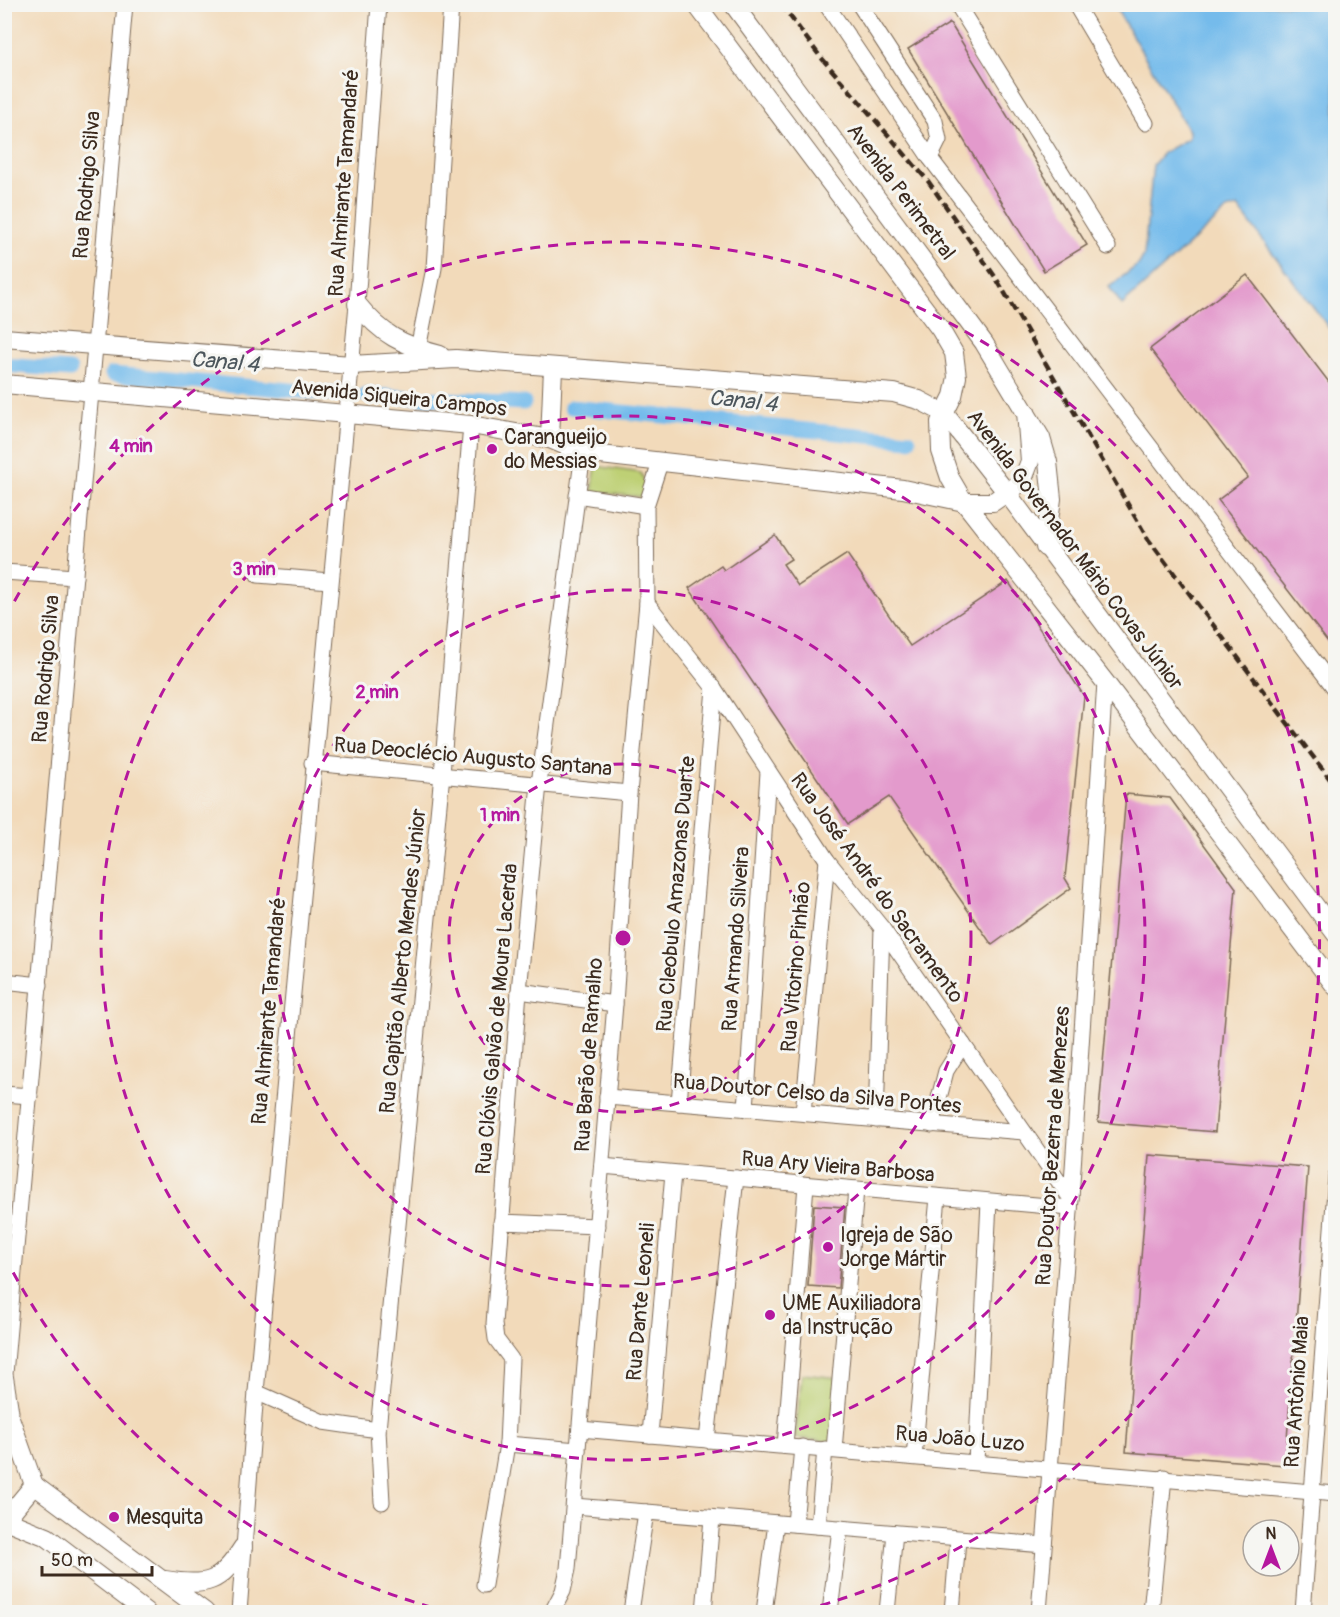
<svg xmlns="http://www.w3.org/2000/svg" width="1340" height="1617" font-family="Pangolin,sans-serif">
<style>
.green{fill:#bed074;stroke:#7c7d49;stroke-width:1.5}
.water{fill:#74bbeb;stroke:#587284;stroke-width:1.5}
.lines{fill:none;stroke-linecap:round;stroke-linejoin:round}
.canal{stroke:#74bbeb;stroke-width:15}
.building{fill:#e39acc}
.minor-casing{stroke:#7b6855;stroke-width:17}
.major-casing{stroke:#7b6855;stroke-width:20}
.minor{stroke:#fff;stroke-width:15}
.major{stroke:#fff;stroke-width:18}
.rail{stroke:#3b2a1e;stroke-width:4.5;stroke-dasharray:9 4.5;stroke-linecap:butt}
.ring{fill:none;stroke:#b5179e;stroke-width:3;stroke-dasharray:10 8}
.poi-dot{fill:#b5179e;stroke:#f6f6f2;stroke-width:2}
.labels{text-anchor:middle;dominant-baseline:central;stroke-width:6;stroke-linejoin:round;paint-order:stroke}
.street-label{font-size:21px;fill:#3b2a1e;stroke:#f6f6f2}
.poi-label{font-size:21px;fill:#3b2a1e;stroke:#f6f6f2;text-anchor:start}
.water-label{font-size:22px;font-style:italic;fill:#4c565c;stroke:#f6f6f2}
.centre{fill:#b5179e;stroke:#f6f6f2;stroke-width:3}
.ring-label{font-size:18px;text-anchor:middle;font-weight:bold;fill:#b5179e;stroke:#f6f6f2;stroke-width:6;stroke-linejoin:round;paint-order:stroke}
</style>
<rect width="100%" height="100%" fill="#f6f6f2"/>
<filter id="ink" filterUnits="userSpaceOnUse"><feTurbulence type="fractalNoise" baseFrequency=".0167" numOctaves="2"/><feDisplacementMap in="SourceGraphic" scale="12" xChannelSelector="R" yChannelSelector="G"/><feConvolveMatrix kernelMatrix="1 2 1 2 8 2 1 2 1" color-interpolation-filters="sRGB"/></filter>
<filter id="wash" filterUnits="userSpaceOnUse"><feTurbulence type="fractalNoise" baseFrequency=".008" numOctaves="4" result="noise"/><feDisplacementMap in="SourceGraphic" scale="24" xChannelSelector="R" yChannelSelector="G"/><feGaussianBlur stdDeviation="1.35" result="paint"/><feColorMatrix in="noise" values="0 0 0 0 0 0 0 0 0 0 0 0 0 0 0 0 0 1.4 0 .05"/><feComposite in="paint" operator="in"/></filter>
<g filter="url(#wash)">
<rect width="100%" height="100%" fill="#f2daba"/>
<g class="green">
<polygon points="596,466 641,473 647,487 643,497 592,492"/>
<polygon points="802,1374 838,1378 833,1442 795,1438"/>
</g>
<polygon class="water" points="1114,5 1335,5 1335,336 1238,207 1227,210 1122,305 1109,287 1139,264 1144,255 1153,165 1164,152 1189,138 1189,131"/>
<g class="lines">
<g class="canal">
<polyline points="4,365 70,370"/>
<polyline points="112,374 335,394"/>
<polyline points="365,395 524,403"/>
<polyline points="571,407 909,440"/>
</g>
</g>
<g id="blocks">
<g class="building">
<polygon points="950,23 1087,245 1044,271 908,49"/>
<polygon points="1247,275 1335,390 1335,651 1218,500 1248,477 1150,349"/>
<polygon points="775,535 791,559 783,564 798,586 847,554 910,646 1008,581 1084,696 1065,878 1071,888 992,945 889,797 848,824 689,588 721,566 724,570"/>
<polygon points="1126,794 1170,798 1236,888 1215,1132 1098,1122"/>
<polygon points="1149,1155 1308,1167 1285,1465 1126,1452"/>
<polygon points="814,1205 845,1207 838,1288 808,1286"/>
</g>
</g>
</g>
<g filter="url(#ink)">
<use href="#blocks" fill-opacity="0" stroke="#7b6855" stroke-width="1.5"/>
<g class="lines">
<defs>
<g id="minor">
<polyline points="826,4 930,158 1336,690"/>
<polyline points="859,4 935,121 939,140 930,158"/>
<polyline points="957,4 1108,247"/>
<polyline points="1075,4 1146,123"/>
<polyline points="418,349 434,268 451,4"/>
<polyline points="577,495 646,506"/>
<polyline points="4,572 75,577"/>
<polyline points="258,575 330,581"/>
<polyline points="647,603 714,688 827,860 882,928 1071,1199"/>
<polyline points="312,763 629,793"/>
<polyline points="4,981 40,985"/>
<polyline points="519,991 615,1004"/>
<polyline points="4,1094 30,1096"/>
<polyline points="607,1097 1024,1132"/>
<polyline points="679,1103 714,688"/>
<polyline points="746,1109 768,772"/>
<polyline points="803,1113 827,860"/>
<polyline points="876,1120 882,928"/>
<polyline points="932,1125 946,1071 963,1044"/>
<polyline points="602,1166 1070,1208"/>
<polyline points="501,1222 597,1226"/>
<polyline points="256,1392 323,1422 378,1430"/>
<polyline points="11,1412 5,1374 125,4"/>
<polyline points="580,1429 1336,1494"/>
<polyline points="650,1435 673,1173"/>
<polyline points="707,1440 736,1178"/>
<polyline points="507,1444 578,1450"/>
<polyline points="785,1446 806,1185"/>
<polyline points="834,1450 856,1189"/>
<polyline points="914,1457 938,1197"/>
<polyline points="976,1462 989,1202"/>
<polyline points="382,1502 378,1430 442,774 471,425"/>
<polyline points="574,1506 1044,1545"/>
<polyline points="795,1524 802,1447"/>
<polyline points="818,1526 825,1449"/>
<polyline points="484,1585 507,1444 511,1359 496,1339 494,1324 519,991 539,784 583,453"/>
<polyline points="239,1612 256,1392 357,304 379,4"/>
<polyline points="552,1612 563,1591 568,1569 615,1004 629,793 647,603 646,506 660,463"/>
<polyline points="631,1612 646,1512"/>
<polyline points="704,1612 712,1518"/>
<polyline points="764,1612 776,1523"/>
<polyline points="830,1612 840,1528"/>
<polyline points="887,1612 895,1533"/>
<polyline points="952,1612 958,1539"/>
<polyline points="1039,1612 1071,1199 1105,682"/>
<polyline points="1151,1612 1164,1477"/>
<polyline points="1303,1612 1336,1176"/>
</g>
<g id="major">
<polyline points="696,4 940,329 954,353 957,377 953,396 940,422 941,451 950,478 964,502 1105,682 1336,987"/>
<polyline points="733,4 984,343 1041,438 1048,462 1052,499 1045,547"/>
<path d="M357,304C382,335 402,345 440,355"/>
<polyline points="4,338 351,365 456,359 894,393 919,400 944,413 1007,493 1336,934"/>
<polyline points="4,384 471,425 550,439 583,453 903,489 964,502 993,502 1022,482 1030,461 1026,412"/>
<polyline points="550,439 553,368"/>
<polyline points="4,1401 34,1485"/>
<polyline points="34,1485 205,1612"/>
<polyline points="5,1520 47,1537 146,1612"/>
<polyline points="5,1520 34,1485"/>
<path d="M165,1580C208,1587 220,1583 243,1547"/>
</g>
</defs>
<use href="#minor" class="minor-casing"/>
<use href="#major" class="major-casing"/>
<use href="#minor" class="minor"/>
<use href="#major" class="major"/>
<polyline class="rail" points="781,4 819,55 928,181 996,278 1148,539 1336,787"/>
</g>
</g>
<g class="ring">
<circle cx="623" cy="938" r="174"/>
<circle cx="623" cy="938" r="348"/>
<circle cx="623" cy="938" r="522"/>
<path d="M449 1612A696 696 0 0 1 6 1259M6 617A696 696 0 1 1 797 1612"/>
</g>
<g class="poi-dot">
<circle cx="492" cy="449" r="6"/>
<circle cx="828" cy="1247" r="6"/>
<circle cx="770" cy="1315" r="6"/>
<circle cx="114" cy="1517" r="6"/>
</g>
<g class="labels">
<g class="street-label">
<text transform="translate(344 183) rotate(-86)">Rua Almirante Tamandaré</text>
<text transform="translate(87 185) rotate(-85)">Rua Rodrigo Silva</text>
<text transform="translate(901 192) rotate(53)">Avenida Perimetral</text>
<text transform="translate(399 398) rotate(6)">Avenida Siqueira Campos</text>
<text transform="translate(1075 550) rotate(53)">Avenida Governador Mário Covas Júnior</text>
<text transform="translate(46 669) rotate(-85)">Rua Rodrigo Silva</text>
<text transform="translate(473 757) rotate(5)">Rua Deoclécio Augusto Santana</text>
<text transform="translate(877 888) rotate(54)">Rua José André do Sacramento</text>
<text transform="translate(676 894) rotate(-85)">Rua Cleobulo Amazonas Duarte</text>
<text transform="translate(736 939) rotate(-86)">Rua Armando Silveira</text>
<text transform="translate(403 961) rotate(-84)">Rua Capitão Alberto Mendes Júnior</text>
<text transform="translate(796 967) rotate(-85)">Rua Vitorino Pinhão</text>
<text transform="translate(269 1011) rotate(-85)">Rua Almirante Tamandaré</text>
<text transform="translate(497 1019) rotate(-85)">Rua Clóvis Galvão de Moura Lacerda</text>
<text transform="translate(589 1055) rotate(-86)">Rua Barão de Ramalho</text>
<text transform="translate(817 1094) rotate(5)">Rua Doutor Celso da Silva Pontes</text>
<text transform="translate(1053 1146) rotate(-86)">Rua Doutor Bezerra de Menezes</text>
<text transform="translate(838 1167) rotate(5)">Rua Ary Vieira Barbosa</text>
<text transform="translate(641 1302) rotate(-85)">Rua Dante Leoneli</text>
<text transform="translate(1297 1392) rotate(-86)">Rua Antônio Maia</text>
<text transform="translate(960 1439) rotate(5)">Rua João Luzo</text>
</g>
<g class="poi-label">
<text x="504" y="437">Carangueijo<tspan x="504" dy="24">do Messias</tspan></text>
<text x="840" y="1235">Igreja de São<tspan x="840" dy="24">Jorge Mártir</tspan></text>
<text x="782" y="1303">UME Auxiliadora<tspan x="782" dy="24">da Instrução</tspan></text>
<text x="126" y="1517">Mesquita</text>
</g>
<g class="water-label">
<text transform="translate(225 362) rotate(5)">Canal 4</text>
<text transform="translate(743 401) rotate(6)">Canal 4</text>
</g>
</g>
<circle cx="623" cy="938" r="9" class="centre"/>
<g class="ring-label">
<text x="131" y="452">4 min</text>
<text x="254" y="575">3 min</text>
<text x="377" y="698">2 min</text>
<text x="500" y="821">1 min</text>
</g>
<rect width="1340" height="1617" fill="none" stroke="#f6f6f2" stroke-width="24"/>
<g transform="translate(1271 1548)"><circle r="28" fill="#f6f6f2" stroke="#aba49d" stroke-width="1.5"/>
<path d="M0-4.5L10 22L0 15L-10 22Z" fill="#b5179e"/>
<text y="-9" font-size="16" font-weight="bold" text-anchor="middle" fill="#3b2a1e">N</text>
</g>
<path d="M42 1566v9h110v-9" fill="none" stroke="#3b2a1e" stroke-width="3"/>
<text x="51" y="1566" font-size="18" fill="#3b2a1e" stroke="#f6f6f2" stroke-width="4.5" paint-order="stroke">50 m</text>
</svg>
